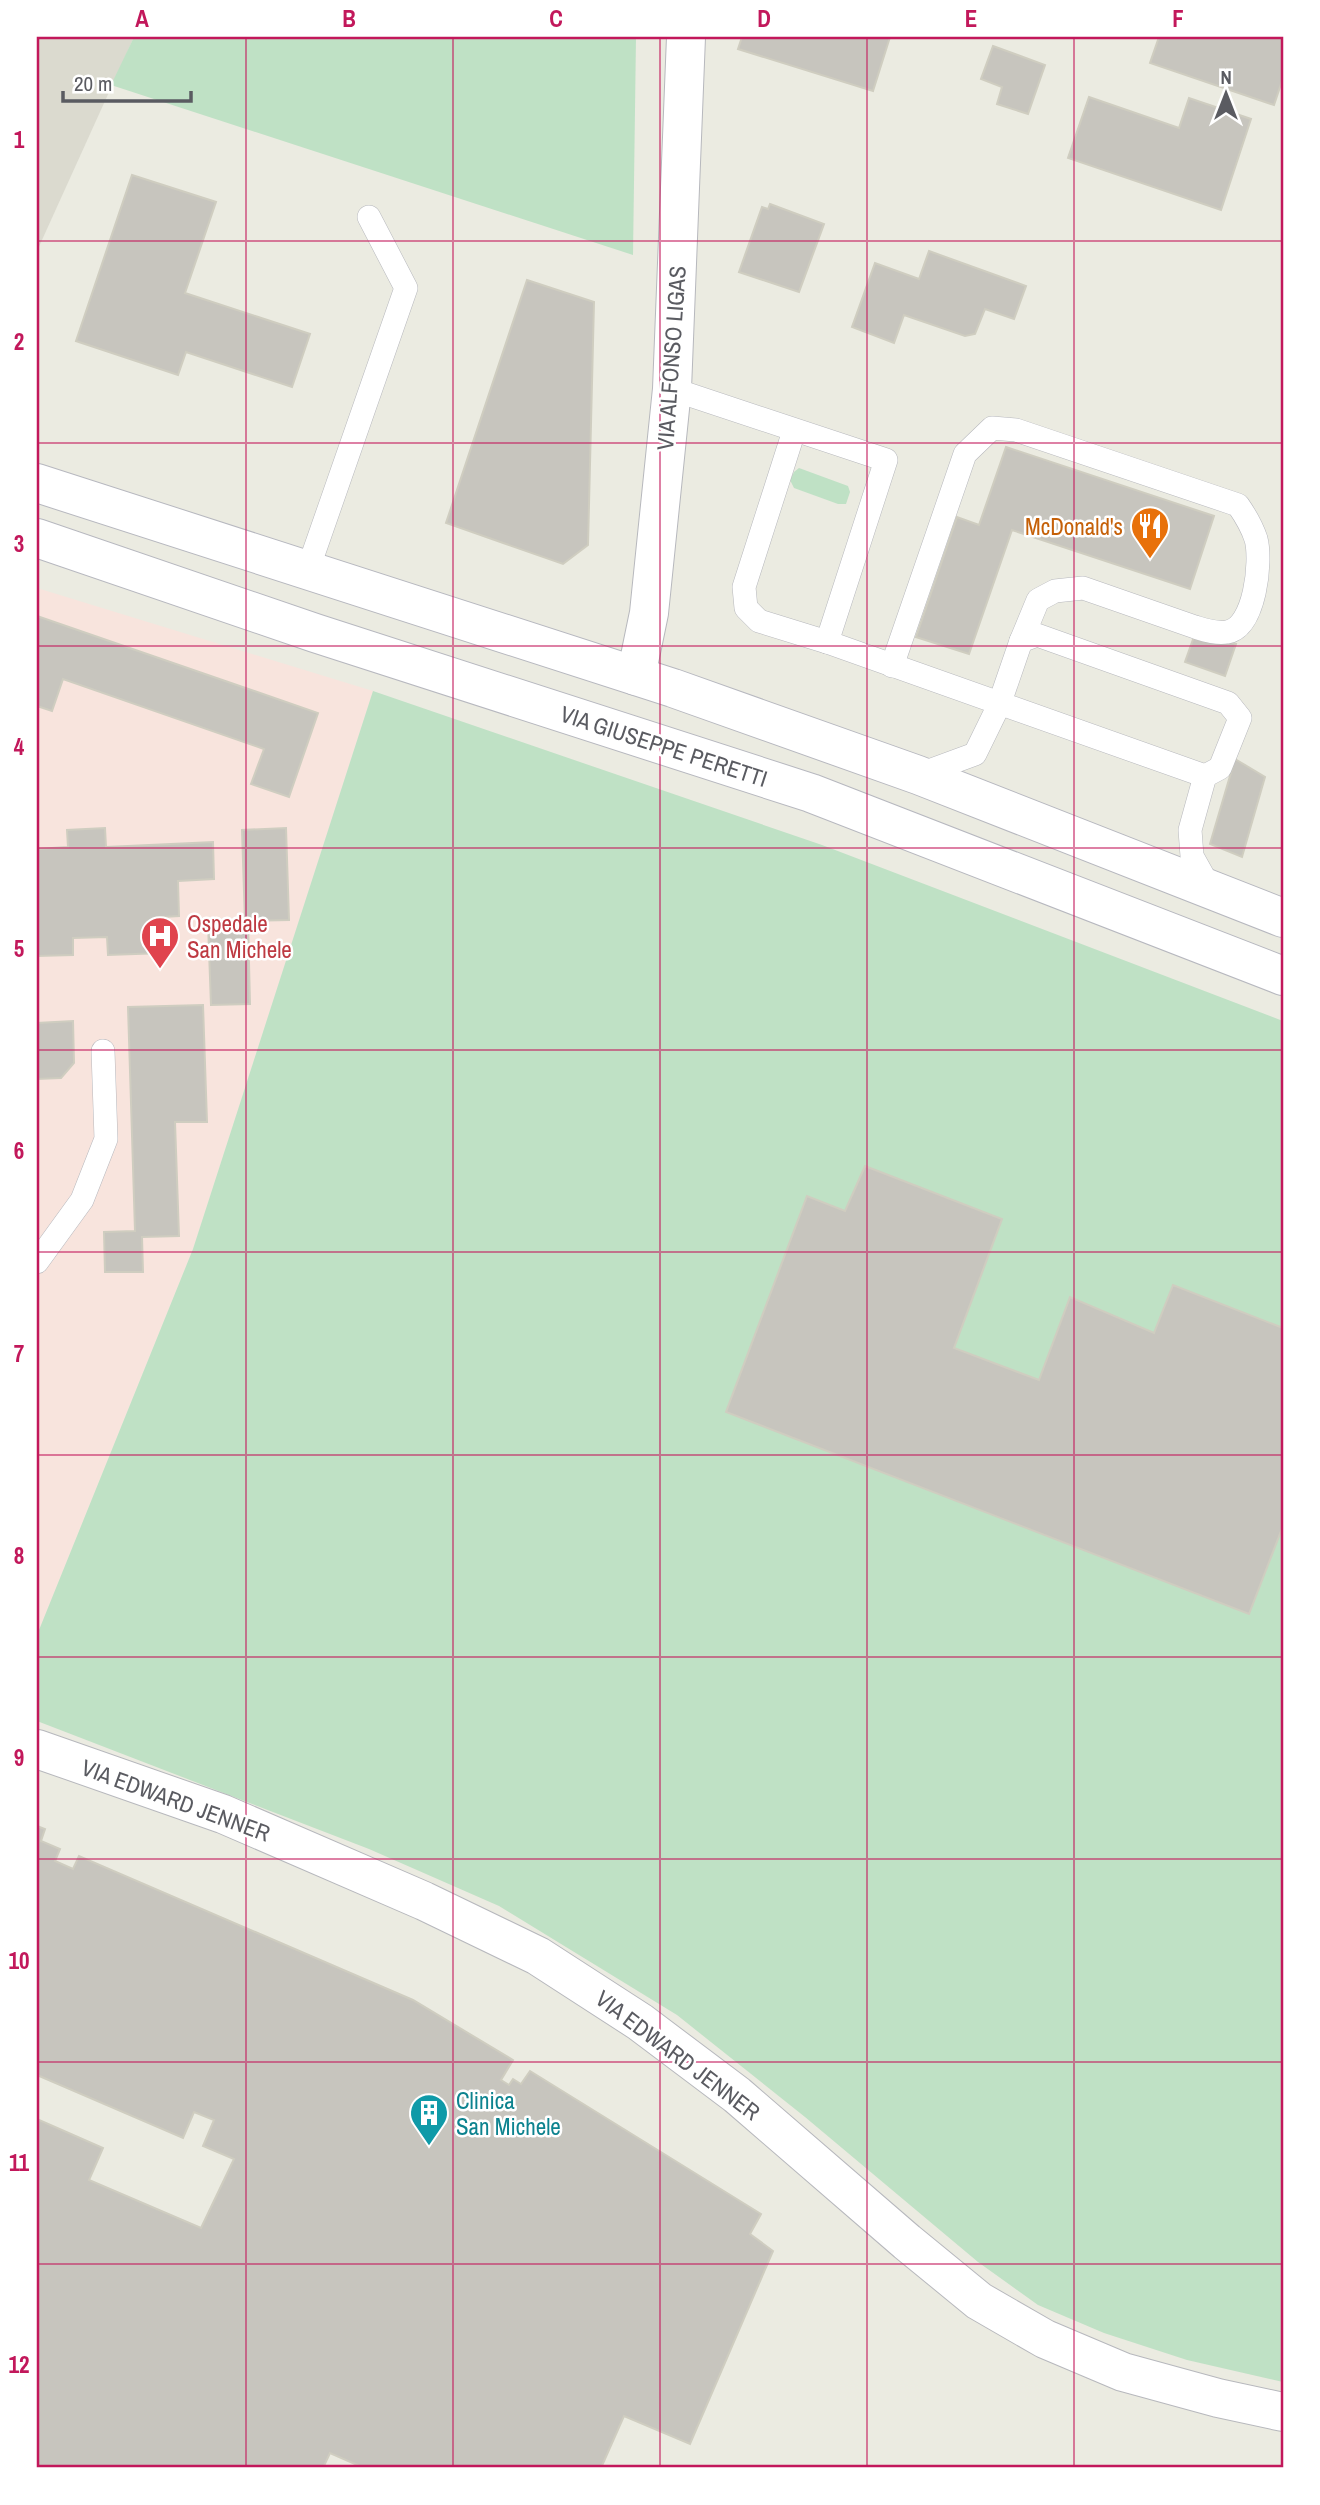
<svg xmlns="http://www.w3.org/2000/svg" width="1320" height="2505" font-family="'Archivo Narrow',sans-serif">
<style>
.education{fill:#dbdacf}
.medical{fill:#f8e4dd}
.green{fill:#bfe1c5}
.building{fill:#c7c5be;stroke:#cfcdc0;stroke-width:2}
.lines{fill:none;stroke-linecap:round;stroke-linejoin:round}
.lane-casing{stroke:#b7b8bd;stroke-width:24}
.street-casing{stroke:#b7b8bd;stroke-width:40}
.secondary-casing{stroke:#b7b8bf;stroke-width:40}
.lane{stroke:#fff;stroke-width:23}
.street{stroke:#fff;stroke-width:38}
.secondary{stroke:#fff;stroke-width:38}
.grid{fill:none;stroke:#c2185b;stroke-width:2;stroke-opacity:0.55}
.labels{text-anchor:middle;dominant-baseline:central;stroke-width:5;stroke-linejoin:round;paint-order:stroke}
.street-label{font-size:23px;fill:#5a5b61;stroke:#fff}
.food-label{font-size:23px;fill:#c56008;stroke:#fff;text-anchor:end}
.health-label{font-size:23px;fill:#be3a42;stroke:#fff;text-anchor:start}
.culture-label{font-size:23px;fill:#0d838f;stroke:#fff;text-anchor:start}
.neatline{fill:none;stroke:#c2185b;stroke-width:2.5}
.grid-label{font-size:23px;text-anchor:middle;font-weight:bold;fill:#c2185b}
</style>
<rect width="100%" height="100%" fill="#ebebe1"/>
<polygon class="education" points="37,37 134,37 37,251"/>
<polygon class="medical" points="37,588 373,691 193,1249 37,1635"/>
<g class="green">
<polygon points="134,37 636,37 633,255 111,85"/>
<polygon points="799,468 848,486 850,492 846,504 838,504 794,488 790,480 794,472"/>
<polygon points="373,691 822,845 1283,1021 1283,2382 1187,2360 1104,2333 1038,2305 978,2262 805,2117 677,2015 499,1906 369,1849 37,1721 37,1635 193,1249"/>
</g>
<g class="building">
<polygon points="742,37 890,37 873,91 738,49"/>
<polygon points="1159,37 1283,37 1283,78 1274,105 1150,63"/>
<polygon points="993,46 1045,65 1028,114 997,104 1002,87 981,79"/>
<polygon points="1089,97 1179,128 1189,98 1251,119 1221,210 1068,158"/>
<polygon points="132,175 216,202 185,293 310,334 292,387 186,352 178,375 76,341"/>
<polygon points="770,204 824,224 799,292 739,272 762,207 768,209"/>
<polygon points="929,251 1026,286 1014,319 985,309 975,334 965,336 904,315 894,343 852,327 875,263 919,279"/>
<polygon points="527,280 594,302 588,545 563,564 446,523"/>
<polygon points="1006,447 1214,516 1190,589 1012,530 969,654 916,637 957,517 979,525"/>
<polygon points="37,616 318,713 289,797 251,784 264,749 63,679 52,711 37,706"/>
<polygon points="1196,631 1236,644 1225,676 1185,662"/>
<polygon points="1235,759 1265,777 1242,857 1210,844"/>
<polygon points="105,828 106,847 213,842 214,879 178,881 179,916 162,917 163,953 108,955 107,937 73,938 73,955 37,956 37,849 68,847 67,830"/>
<polygon points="286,828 289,920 248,921 250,1004 211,1005 208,923 245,922 242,830"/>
<polygon points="203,1005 207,1122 175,1122 179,1236 142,1237 143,1272 105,1272 104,1232 135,1231 128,1007"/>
<polygon points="73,1021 74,1063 61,1078 37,1079 37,1023"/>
<polygon points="865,1166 1002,1219 954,1348 1039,1380 1070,1297 1154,1333 1173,1285 1283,1328 1283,1526 1249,1614 726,1412 807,1196 845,1211"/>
<polygon points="37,1826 45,1829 41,1841 60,1849 55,1861 73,1869 79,1856 413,2000 513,2060 501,2080 509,2085 513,2079 521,2084 530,2071 761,2214 750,2234 773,2251 690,2444 624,2416 601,2468 364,2468 330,2453 323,2468 37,2468 37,2119 103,2148 89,2180 201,2228 234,2159 203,2146 214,2120 194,2112 183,2138 37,2075"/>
</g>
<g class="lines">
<defs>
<g id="lane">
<polyline points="672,389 886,460 827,642"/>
<polyline points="794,431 744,587 746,608 759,621 827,642 1205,776 1220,768 1240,718 1228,703 1037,635 1021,641 999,705 975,754 918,775"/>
<polyline points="307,572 406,288 369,217"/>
<path d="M892,666L965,454L992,428L1016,430L1238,505C1245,515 1252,527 1256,539C1262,561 1255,628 1227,632C1217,634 1205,630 1195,627L1083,588L1055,591L1038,600L1021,641"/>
<polyline points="1205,776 1190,830 1192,856 1211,890"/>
<polyline points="37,1262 82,1200 106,1139 103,1051"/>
</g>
<g id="street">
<polyline points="636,676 649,613 672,389 686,37"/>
<polyline points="37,1749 223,1814 424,1901 538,1956 640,2022 737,2095 907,2242 979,2301 1045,2339 1123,2372 1218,2398 1283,2412"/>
</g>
<g id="secondary">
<polyline points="37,483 673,688 918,775 1283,918"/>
<polyline points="37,538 315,633 811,793 1283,976"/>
</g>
</defs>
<use href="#lane" class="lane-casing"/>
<use href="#street" class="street-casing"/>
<use href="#secondary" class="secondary-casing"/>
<use href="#lane" class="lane"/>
<use href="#street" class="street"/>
<use href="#secondary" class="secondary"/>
</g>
<path class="grid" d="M246,37V2468M453,37V2468M660,37V2468M867,37V2468M1074,37V2468M37,241H1283M37,443H1283M37,646H1283M37,848H1283M37,1050H1283M37,1252H1283M37,1455H1283M37,1657H1283M37,1859H1283M37,2062H1283M37,2264H1283"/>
<defs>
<symbol id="restaurant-pin" viewBox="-11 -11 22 30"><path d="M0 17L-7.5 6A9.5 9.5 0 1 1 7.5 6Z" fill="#e8710a" stroke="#fff"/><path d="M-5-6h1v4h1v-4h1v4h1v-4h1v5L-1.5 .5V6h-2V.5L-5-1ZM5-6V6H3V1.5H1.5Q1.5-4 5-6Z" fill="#fff"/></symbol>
<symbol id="hospital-pin" viewBox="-11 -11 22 30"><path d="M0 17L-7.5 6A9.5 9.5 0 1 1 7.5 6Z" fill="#e0444e" stroke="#fff"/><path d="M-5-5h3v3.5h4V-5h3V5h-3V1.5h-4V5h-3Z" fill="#fff"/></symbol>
<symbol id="building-pin" viewBox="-11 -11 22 30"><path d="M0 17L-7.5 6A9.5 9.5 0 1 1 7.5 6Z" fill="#0f9aa8" stroke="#fff"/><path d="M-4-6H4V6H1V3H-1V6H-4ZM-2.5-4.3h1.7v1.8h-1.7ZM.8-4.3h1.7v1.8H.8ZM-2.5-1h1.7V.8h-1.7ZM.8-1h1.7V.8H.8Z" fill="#fff"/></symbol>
</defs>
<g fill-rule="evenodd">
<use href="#restaurant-pin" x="1128" y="504" width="44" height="60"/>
<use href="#hospital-pin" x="138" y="914" width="44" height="60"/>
<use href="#building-pin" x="407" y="2091" width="44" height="60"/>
</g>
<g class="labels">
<g class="street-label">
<text transform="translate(671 358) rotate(-86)">VIA ALFONSO LIGAS</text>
<text transform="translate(664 746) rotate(18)">VIA GIUSEPPE PERETTI</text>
<text transform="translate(176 1800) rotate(20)">VIA EDWARD JENNER</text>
<text transform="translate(678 2055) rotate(37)">VIA EDWARD JENNER</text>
</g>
<g class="food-label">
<text x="1123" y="526">McDonald's</text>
</g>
<g class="health-label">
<text x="187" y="923">Ospedale<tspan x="187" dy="26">San Michele</tspan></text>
</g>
<g class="culture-label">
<text x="456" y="2100">Clinica<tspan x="456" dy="26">San Michele</tspan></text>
</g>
</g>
<rect width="1320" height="2505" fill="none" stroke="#ffffff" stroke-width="77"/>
<g transform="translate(1226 94)" stroke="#ffffff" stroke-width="5" paint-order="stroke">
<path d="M0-5L12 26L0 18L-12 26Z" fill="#5a5b61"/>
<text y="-10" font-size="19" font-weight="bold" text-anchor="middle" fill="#5a5b61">N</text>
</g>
<path d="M63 91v10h128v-10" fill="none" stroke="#5a5b61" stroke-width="3.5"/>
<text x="74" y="91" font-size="21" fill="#5a5b61" stroke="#ffffff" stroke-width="5" paint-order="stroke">20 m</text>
<rect x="38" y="38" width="1244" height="2428" class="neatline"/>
<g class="grid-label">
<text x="142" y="27">A</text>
<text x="349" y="27">B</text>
<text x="556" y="27">C</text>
<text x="764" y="27">D</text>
<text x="971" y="27">E</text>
<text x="1178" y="27">F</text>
<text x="19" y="148">1</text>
<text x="19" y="350">2</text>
<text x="19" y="552">3</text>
<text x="19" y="755">4</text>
<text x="19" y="957">5</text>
<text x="19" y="1159">6</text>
<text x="19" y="1362">7</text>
<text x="19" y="1564">8</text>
<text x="19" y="1766">9</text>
<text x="19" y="1969">10</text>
<text x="19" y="2171">11</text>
<text x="19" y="2373">12</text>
</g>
</svg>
